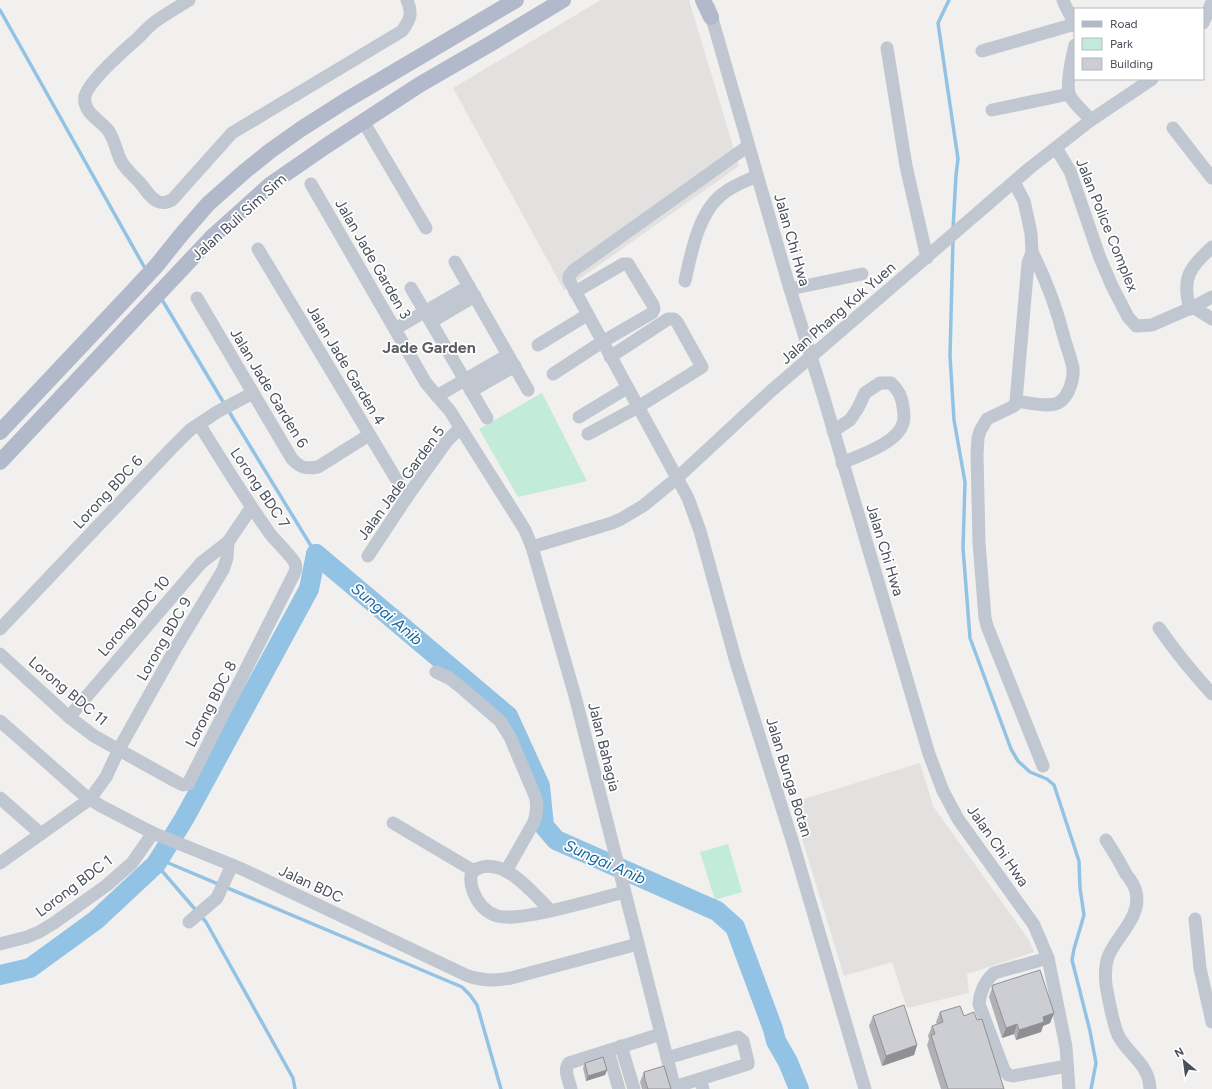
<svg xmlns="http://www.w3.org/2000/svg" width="1212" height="1089" font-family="Figtree,sans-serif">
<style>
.education{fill:#e2e1e0}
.green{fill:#c2ebda}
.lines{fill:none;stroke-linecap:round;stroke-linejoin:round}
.stream{stroke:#93c3e4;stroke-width:3.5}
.river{stroke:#93c3e4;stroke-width:20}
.minor{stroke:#c1c7d0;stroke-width:13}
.major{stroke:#b1b9cb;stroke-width:16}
.wall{fill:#b0b0b6}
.shaded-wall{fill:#909094}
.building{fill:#cdcdd4;stroke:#909094}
.labels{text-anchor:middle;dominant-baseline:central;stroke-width:3.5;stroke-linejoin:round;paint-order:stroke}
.street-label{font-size:15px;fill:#494f5b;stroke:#fff}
.neighbourhood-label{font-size:16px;font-weight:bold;fill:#5c5e63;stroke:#fff}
.water-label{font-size:16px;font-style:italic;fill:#1a689d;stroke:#fff}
</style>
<rect width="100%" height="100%" fill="#f1f0ef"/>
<g class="education">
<polygon points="601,0 689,0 739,166 564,290 453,88"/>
<polygon points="920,763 933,806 1029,940 1034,952 967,974 969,993 907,1008 892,962 844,976 791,803"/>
</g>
<g class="green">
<polygon points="542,393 587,481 518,497 479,429"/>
<polygon points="728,844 742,892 715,900 700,852"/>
</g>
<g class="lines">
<g class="stream">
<polyline points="949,0 938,23 958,159 956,175 953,229"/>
<polyline points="0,10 146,270"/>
<polyline points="953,239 950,356 954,420 965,482 963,548 970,638 1011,749 1018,761 1030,772 1047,779 1054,785 1079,861 1080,888 1084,915 1074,949 1072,960 1090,1031 1096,1063 1091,1089"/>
<polyline points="161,298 225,405"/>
<polyline points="228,410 316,554"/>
<polyline points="159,859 462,987 470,995 477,1005 501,1089"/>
<polyline points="156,864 206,922 293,1078 295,1089"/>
</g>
<g class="river">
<polyline points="316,554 508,716 540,786 544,826 556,840 717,911 735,927 773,1029 776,1041 788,1062 799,1089"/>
<polyline points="0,975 30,968 96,920 156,864 184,819 309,589 316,554"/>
</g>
<g class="minor">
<path d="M189,0C178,7 166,14 156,21C149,26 144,32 138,38C125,49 89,81 85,96C82,112 100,120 108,130C115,140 116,151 121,161C126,170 134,176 141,184C146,190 150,198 157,201C163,204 167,202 172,200L232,133L402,31C410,20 413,14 407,0"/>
<path d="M1063,0C1066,9 1072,16 1075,26"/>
<polyline points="709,8 790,289 823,395 929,754 943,791 958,819 1034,925 1048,958 1066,1047 1069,1089"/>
<polyline points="1203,23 1212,2"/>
<path d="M1075,45C1072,57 1065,85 1070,96C1075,105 1085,113 1091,120"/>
<polyline points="887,48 906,166 927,258"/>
<polyline points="982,51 1075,24"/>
<polyline points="992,110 1069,94"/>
<polyline points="363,121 426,228"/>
<polyline points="1173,128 1212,178"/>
<polyline points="748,146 574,270 569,276 569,280 688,498 700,531 736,662 792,840 865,1089"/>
<polyline points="1056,148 1070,171 1100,258 1112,286 1128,317 1136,326 1152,325 1193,307 1212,297"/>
<polyline points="1014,182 1024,201 1031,233 1032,252 1028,263 1016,401 1015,405 1012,407 987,419 980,431 978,438 977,454 979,543 985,618 987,626 1043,766"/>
<polyline points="311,184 426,383 450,411 525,530 532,547 575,696 675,1089"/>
<polyline points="258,249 407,497"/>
<polyline points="455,262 528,390"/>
<path d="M685,281C691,253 699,210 724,193C734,185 746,181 757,176"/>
<polyline points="411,288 487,418"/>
<polyline points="790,289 862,274"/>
<path d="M197,298L292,459C301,468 305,469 318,467L369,435"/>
<polyline points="1193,307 1212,319"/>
<path d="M1190,309C1181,277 1190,268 1212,247"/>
<polyline points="431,322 475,296"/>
<polyline points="395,329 469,286"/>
<polyline points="538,345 587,315"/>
<polyline points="553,374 602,342 652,313 654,309 653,305 628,264 623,264 575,292"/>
<polyline points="471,391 515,366"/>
<polyline points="437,396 508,355"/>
<path d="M1016,401C1027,402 1048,408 1058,403C1069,397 1074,379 1073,368C1071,359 1068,350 1065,341C1057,309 1047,281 1032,252"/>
<polyline points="579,417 627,388"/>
<path d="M833,431L850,420L858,408L865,393L880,383H891C899,391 902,397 903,407C904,413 905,418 903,423C898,443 860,455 842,463"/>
<polyline points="588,434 638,407 702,367 677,322 674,319 668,319 610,357"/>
<polyline points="532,547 612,523 621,519 643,506 677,478 771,391 1031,167 1091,120 1152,79"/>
<polyline points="368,556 407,497 447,441 455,433 461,429"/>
<path d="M1159,628C1175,651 1193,673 1212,694"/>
<polyline points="0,629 170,450 190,430 217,412 253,393"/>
<path d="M0,654L69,717L94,736L175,781L183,785L188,784L295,572C296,569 296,566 295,563C291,556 277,542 271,535C245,499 222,461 199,424"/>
<path d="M436,672L449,678L463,689L500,721L510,737L535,796C538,805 537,812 534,822L506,871"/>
<polyline points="69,717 201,563 228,542 251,508"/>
<path d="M0,721L84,795L101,806L153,833L242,869L468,976C484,981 495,981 511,978L638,944"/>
<polyline points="0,798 41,834"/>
<polyline points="393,823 474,871"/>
<path d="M1106,840C1113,851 1120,862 1126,874C1130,879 1135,886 1136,892C1142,917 1116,936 1108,957C1105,966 1105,976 1106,985C1109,1001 1112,1020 1118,1035C1128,1055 1149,1063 1150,1089"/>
<polyline points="0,863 90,799 106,777 119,749 174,651 223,570 227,558 228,542"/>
<path d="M551,911C534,895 509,861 482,867C480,868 476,869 474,870C469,875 471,885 473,891C477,902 485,912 497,916C510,919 523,916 536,914C566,908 595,900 624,892"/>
<polyline points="1195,919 1200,968 1212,1022"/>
<polyline points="189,922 217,898 232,865"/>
<polyline points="0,944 27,937 39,932 54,923 107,885 132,863 153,833"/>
<path d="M1048,958L994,973C985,981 980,993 979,1004L1004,1070L1008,1075L1013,1076L1067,1066"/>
<polyline points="621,1046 634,1089"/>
<polyline points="608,1051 619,1089"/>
<polyline points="667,1058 738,1037 743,1041 748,1062 748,1064 700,1079"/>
<polyline points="674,1087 700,1079 703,1089"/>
<path d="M571,1089C569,1080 563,1070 569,1063L661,1034"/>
</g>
<g class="major">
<polyline points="703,0 711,17"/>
<polyline points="0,432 132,292 157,265 181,235 208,204 244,172 270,151 301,129 345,101 516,0"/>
<polyline points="0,462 212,237 271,184 326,146 419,85 490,44 563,0"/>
</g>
</g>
<g class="wall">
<polygon points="993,985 1054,1013 1050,1023 1043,1026 1041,1032 1016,1040 1014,1034 1002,1038 989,997"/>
<polygon points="940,1012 964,1016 977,1020 1004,1089 941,1089 927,1045 929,1039 928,1036 932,1026 937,1024 936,1022"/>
<polygon points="873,1016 917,1045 914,1055 882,1066 869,1026"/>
<polygon points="585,1063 607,1070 605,1075 586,1081 583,1068"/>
<polygon points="644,1072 671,1089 642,1089 640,1082"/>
</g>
<g class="shaded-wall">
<polygon points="1054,1013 1050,1023 1043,1026 1041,1032 1016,1040 1019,1030 1043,1017"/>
<polygon points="1017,1024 1014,1034 1002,1038 1006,1028"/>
<polygon points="917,1045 914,1055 882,1066 886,1056"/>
<polygon points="607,1070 605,1075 586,1081 588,1076"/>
</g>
<g class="building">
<polygon points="1040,970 1054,1013 1043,1017 1044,1022 1019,1030 1017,1024 1006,1028 992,987 993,985"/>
<polygon points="904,1005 917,1045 886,1056 873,1016"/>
<polygon points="960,1006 964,1016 974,1012 977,1020 982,1019 1004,1089 948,1089 931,1035 935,1034 932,1026 943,1022 940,1012"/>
<polygon points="603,1057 607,1070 588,1076 585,1063"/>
<polygon points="664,1066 671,1089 648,1089 645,1080 644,1072"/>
</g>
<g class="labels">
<g class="street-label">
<text transform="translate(239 217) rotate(-42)">Jalan Buli Sim Sim</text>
<text transform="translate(1107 225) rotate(68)">Jalan Police Complex</text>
<text transform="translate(792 240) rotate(74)">Jalan Chi Hwa</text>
<text transform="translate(373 259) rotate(60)">Jalan Jade Garden 3</text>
<text transform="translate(838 313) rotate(-41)">Jalan Phang Kok Yuen</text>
<text transform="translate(346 365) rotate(59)">Jalan Jade Garden 4</text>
<text transform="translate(269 388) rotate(59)">Jalan Jade Garden 6</text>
<text transform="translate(401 483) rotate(-54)">Jalan Jade Garden 5</text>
<text transform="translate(260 488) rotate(56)">Lorong BDC 7</text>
<text transform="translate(108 492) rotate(-47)">Lorong BDC 6</text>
<text transform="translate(885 550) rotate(73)">Jalan Chi Hwa</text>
<text transform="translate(134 616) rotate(-49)">Lorong BDC 10</text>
<text transform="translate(164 639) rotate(-60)">Lorong BDC 9</text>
<text transform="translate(68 691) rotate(40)">Lorong BDC 11</text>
<text transform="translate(211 704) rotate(-63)">Lorong BDC 8</text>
<text transform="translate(604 747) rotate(76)">Jalan Bahagia</text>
<text transform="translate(789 777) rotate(73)">Jalan Bunga Botan</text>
<text transform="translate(998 846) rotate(55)">Jalan Chi Hwa</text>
<text transform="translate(311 884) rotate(25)">Jalan BDC</text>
<text transform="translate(74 886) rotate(-37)">Lorong BDC 1</text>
</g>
<g class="neighbourhood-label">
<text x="429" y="347">Jade Garden</text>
</g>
<g class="water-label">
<text transform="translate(387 614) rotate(40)">Sungai Anib</text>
<text transform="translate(605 862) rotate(24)">Sungai Anib</text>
</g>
</g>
<rect x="1074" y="8" width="130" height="72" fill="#ffffff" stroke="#b6b9bd"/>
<rect x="1082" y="21" width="20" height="6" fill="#b1b9cb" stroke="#b6b9bd"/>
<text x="1110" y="28" font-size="12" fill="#494f5b">Road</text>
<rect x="1082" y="38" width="20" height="12" fill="#c2ebda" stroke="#b6b9bd"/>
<text x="1110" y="48" font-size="12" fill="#494f5b">Park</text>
<rect x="1082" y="58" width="20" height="12" fill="#cdcdd4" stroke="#b6b9bd"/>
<text x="1110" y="68" font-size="12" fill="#494f5b">Building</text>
<g transform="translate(1184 1061) rotate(331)" stroke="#ffffff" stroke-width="3" paint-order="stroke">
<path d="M0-3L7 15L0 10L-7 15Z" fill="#494f5b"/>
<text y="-6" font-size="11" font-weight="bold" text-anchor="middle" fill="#494f5b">N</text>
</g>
</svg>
